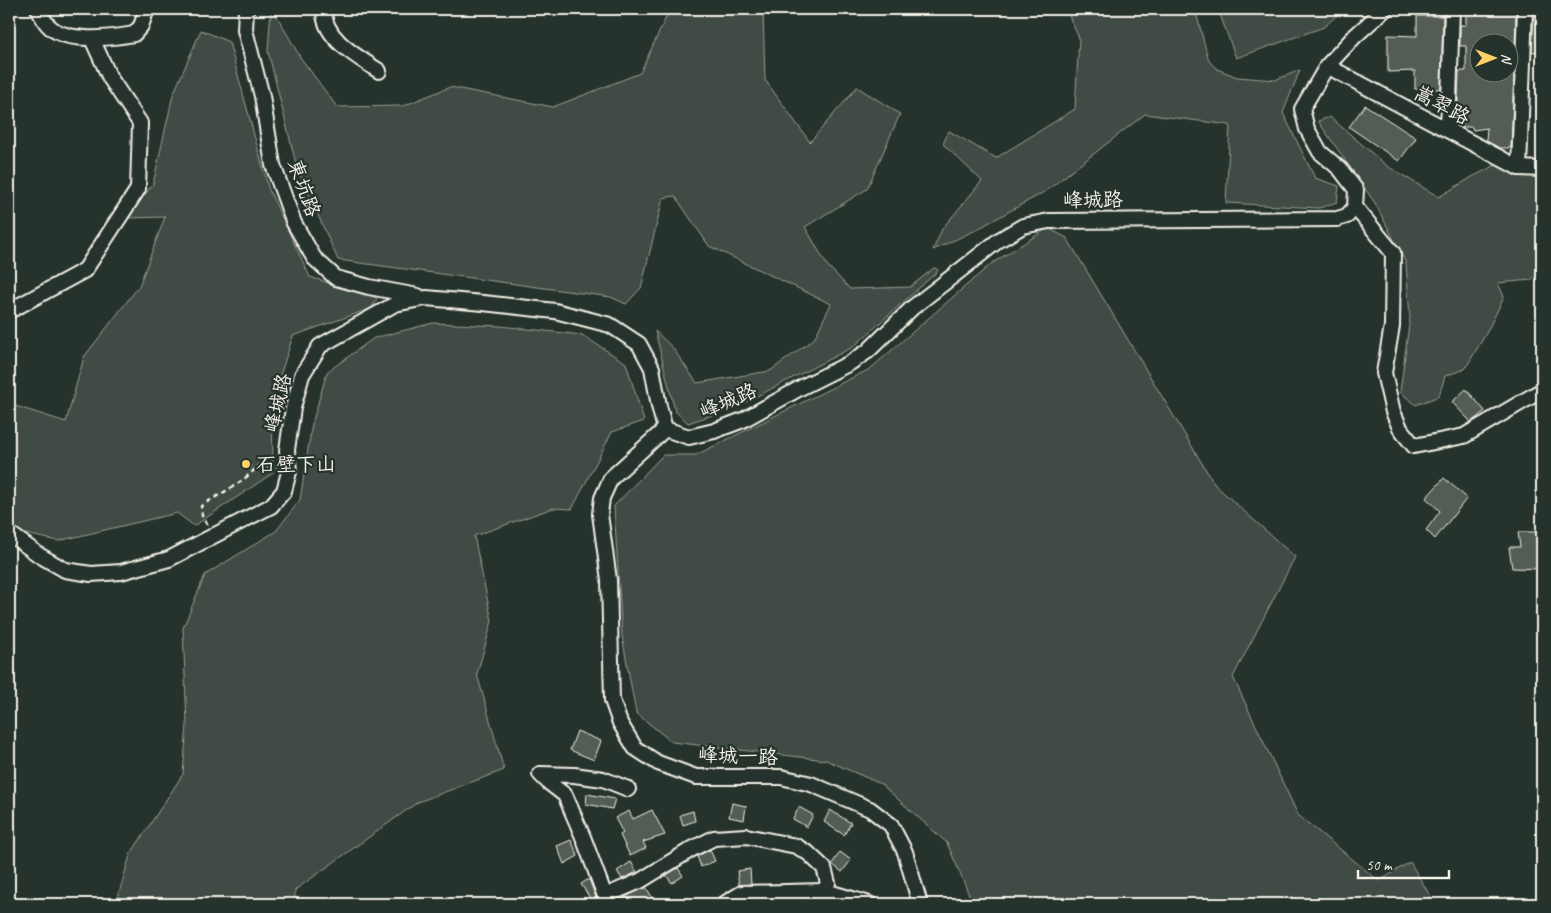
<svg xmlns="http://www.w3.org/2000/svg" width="1551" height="913" font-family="Caveat,'LXGW WenKai TC',sans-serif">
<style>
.green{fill:#414b45;stroke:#9a9e96}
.building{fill:#525c55;stroke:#f4f1e8}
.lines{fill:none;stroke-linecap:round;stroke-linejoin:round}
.minor-casing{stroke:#f4f1e8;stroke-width:18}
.path{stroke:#f4f1e8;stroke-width:2.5;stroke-dasharray:5 4;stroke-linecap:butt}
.minor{stroke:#26332d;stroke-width:14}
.poi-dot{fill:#ffd166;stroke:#26332d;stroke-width:2}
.labels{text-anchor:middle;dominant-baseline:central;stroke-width:4.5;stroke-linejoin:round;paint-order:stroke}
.street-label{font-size:20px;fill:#f4f1e8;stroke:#26332d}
.poi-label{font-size:20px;fill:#f4f1e8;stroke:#26332d;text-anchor:start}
</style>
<rect width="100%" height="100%" fill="#26332d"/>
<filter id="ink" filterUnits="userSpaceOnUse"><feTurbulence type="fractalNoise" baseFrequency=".02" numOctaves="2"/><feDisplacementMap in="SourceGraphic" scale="10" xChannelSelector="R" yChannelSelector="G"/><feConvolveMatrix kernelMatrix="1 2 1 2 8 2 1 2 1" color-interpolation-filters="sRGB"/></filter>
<g filter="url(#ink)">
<g class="green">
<polygon points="271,9 273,9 300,57 337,107 403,106 450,87 553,107 640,73 670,9 763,9 765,80 810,142 857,87 900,114 867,189 805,227 827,265 850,289 910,287 934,268 937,269 938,271 853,347 734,408 688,423 675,411 655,331 672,347 697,383 770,371 814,339 831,304 709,246 675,196 663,198 641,288 626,304 611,297 338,260 297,168 268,51"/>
<polygon points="1066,9 1195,9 1209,61 1217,69 1237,77 1275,80 1300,70 1283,113 1315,178 1339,186 1337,202 1319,208 1226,203 1230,125 1145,114 1046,191 974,231 933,250 942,229 982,181 943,144 949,131 996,158 1075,109 1079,38"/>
<polygon points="1218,9 1344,9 1324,27 1236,58"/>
<polygon points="201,30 229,42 269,190 310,277 377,298 372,308 293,336 272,400 273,473 194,526 177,513 58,541 21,533 9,525 9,404 66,422 84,357 139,286 165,217 126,218 153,184 173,95"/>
<polygon points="1330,117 1387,166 1439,197 1472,177 1498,164 1542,169 1542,269 1531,280 1498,283 1504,297 1487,332 1465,369 1445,376 1439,396 1416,405 1400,392 1410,317 1406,263 1375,203 1318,121"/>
<polygon points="1048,228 1067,238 1215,485 1295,557 1233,677 1298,815 1379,881 1410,862 1435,904 973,904 947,843 881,784 826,760 672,742 636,713 622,636 614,506 663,455 696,455 870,369 991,264"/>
<polygon points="433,323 500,326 582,335 626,363 644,421 612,432 572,509 553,508 474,536 492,621 477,674 504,770 418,802 295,890 295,904 116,904 130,855 183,774 187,725 183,628 205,575 276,531 300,500 312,424 327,372 374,338"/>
</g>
<g class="building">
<polygon points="1466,9 1516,9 1515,53 1508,53 1508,42 1478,42 1478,72 1514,73 1511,148 1499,148 1486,141 1487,128 1473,130 1472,127 1460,127 1457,125 1459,71 1466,71 1466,46 1460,46 1460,25 1466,25"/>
<polygon points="1534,9 1542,9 1542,51 1532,52"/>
<polygon points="1417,16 1443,16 1441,89 1415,89 1415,71 1388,72 1388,35 1417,36"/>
<polygon points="1365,105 1416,138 1399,161 1349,127"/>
<polygon points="1466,389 1485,411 1471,422 1452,402"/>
<polygon points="1444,478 1467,498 1435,539 1426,530 1440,511 1426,498"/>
<polygon points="1518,532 1538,532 1542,538 1542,569 1512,568 1509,547 1520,547"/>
<polygon points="577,731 601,741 594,760 570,750"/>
<polygon points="587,794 615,799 612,809 586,804"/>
<polygon points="732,803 746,806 744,820 729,817"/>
<polygon points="799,807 813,815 807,827 793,819"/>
<polygon points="652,810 665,835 643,842 646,848 630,856 620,835 623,833 615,818 629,811 633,819"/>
<polygon points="830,810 851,823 844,835 824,822"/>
<polygon points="693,811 695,821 683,825 680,815"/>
<polygon points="571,840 578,856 564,864 557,846"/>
<polygon points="710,850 715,861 701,867 697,856"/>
<polygon points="840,852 851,860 842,872 832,864"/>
<polygon points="631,862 637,872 622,879 617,871"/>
<polygon points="678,868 683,876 672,883 666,875"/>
<polygon points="750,869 751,884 739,885 737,871"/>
<polygon points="589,879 597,900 593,903 581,884"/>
<polygon points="646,887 656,904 629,904 625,897"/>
</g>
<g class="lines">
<defs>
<g id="minor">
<path d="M38,9C41,14 44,21 48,25C65,44 112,38 134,34L141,26L147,9"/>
<polyline points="246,9 245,30 262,96 273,165 294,223 314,258 336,278 369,287 418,296"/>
<path d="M324,9C322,38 358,57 379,71"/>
<polyline points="1327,66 1519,168 1542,169"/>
<polyline points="1448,130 1452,9"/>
<polyline points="1519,168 1525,9"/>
<polyline points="1355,207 1393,253 1392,326 1384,373 1393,412 1401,430 1414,446 1464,436 1539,392 1542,393"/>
<polyline points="13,309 85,270 138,189 140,123 110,78 92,39"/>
<polyline points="665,429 611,478 602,498 600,514 609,580 612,700 620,723 635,748 658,763 696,777 781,777 811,784 870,809 891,825 905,852 920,904"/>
<polyline points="9,533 39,555 65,570 91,574 121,572 169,559 271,506 284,491 289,472 287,450 293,408 302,375 320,346 395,304 426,298 483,303 555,311 610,325 639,344 652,368 659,406 665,429 689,437 714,431 743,420 802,387 850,363 868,351 912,308 999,240 1023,226 1049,221 1337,219 1347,216 1355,207 1356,190 1340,169 1320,152 1307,129 1302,109 1327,66 1355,36 1385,9"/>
<polyline points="628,789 603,779 574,775 540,774 548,782 565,795 583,837 605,896 640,881 692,849 714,838 746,836 796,846 808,853 824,868 828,883 817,904"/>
<polyline points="724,904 742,893 825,891 869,904"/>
</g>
</defs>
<use href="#minor" class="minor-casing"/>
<g class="path">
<polyline points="247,465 255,469"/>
<path d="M207,525L202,516L201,506C221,493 242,484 258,466L277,467"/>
</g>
<use href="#minor" class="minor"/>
</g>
</g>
<circle class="poi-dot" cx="246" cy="464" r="5"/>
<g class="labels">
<g class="street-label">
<text transform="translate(1442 105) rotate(28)">嵩翠路</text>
<text transform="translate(304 188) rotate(70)">東坑路</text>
<text transform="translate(1093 200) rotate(-1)">峰城路</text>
<text transform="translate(728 401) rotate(-23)">峰城路</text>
<text transform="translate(278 403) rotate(-77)">峰城路</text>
<text transform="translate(738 756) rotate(2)">峰城一路</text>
</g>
<g class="poi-label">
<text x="256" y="464">石壁下山</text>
</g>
</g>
<rect width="1551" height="913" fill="none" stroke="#26332d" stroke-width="30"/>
<rect x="15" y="15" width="1521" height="883" fill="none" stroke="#f4f1e8" stroke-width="2" filter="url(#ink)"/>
<g transform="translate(1494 58) rotate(90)"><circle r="24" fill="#26332d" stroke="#787f78"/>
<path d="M0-4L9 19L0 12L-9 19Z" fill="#ffd166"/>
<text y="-8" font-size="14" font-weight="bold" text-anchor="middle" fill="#f4f1e8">N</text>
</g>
<path d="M1358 870v8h91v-8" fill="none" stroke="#f4f1e8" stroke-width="2.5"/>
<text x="1366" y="870" font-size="15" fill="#f4f1e8" stroke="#26332d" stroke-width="4" paint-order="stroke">50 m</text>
</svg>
